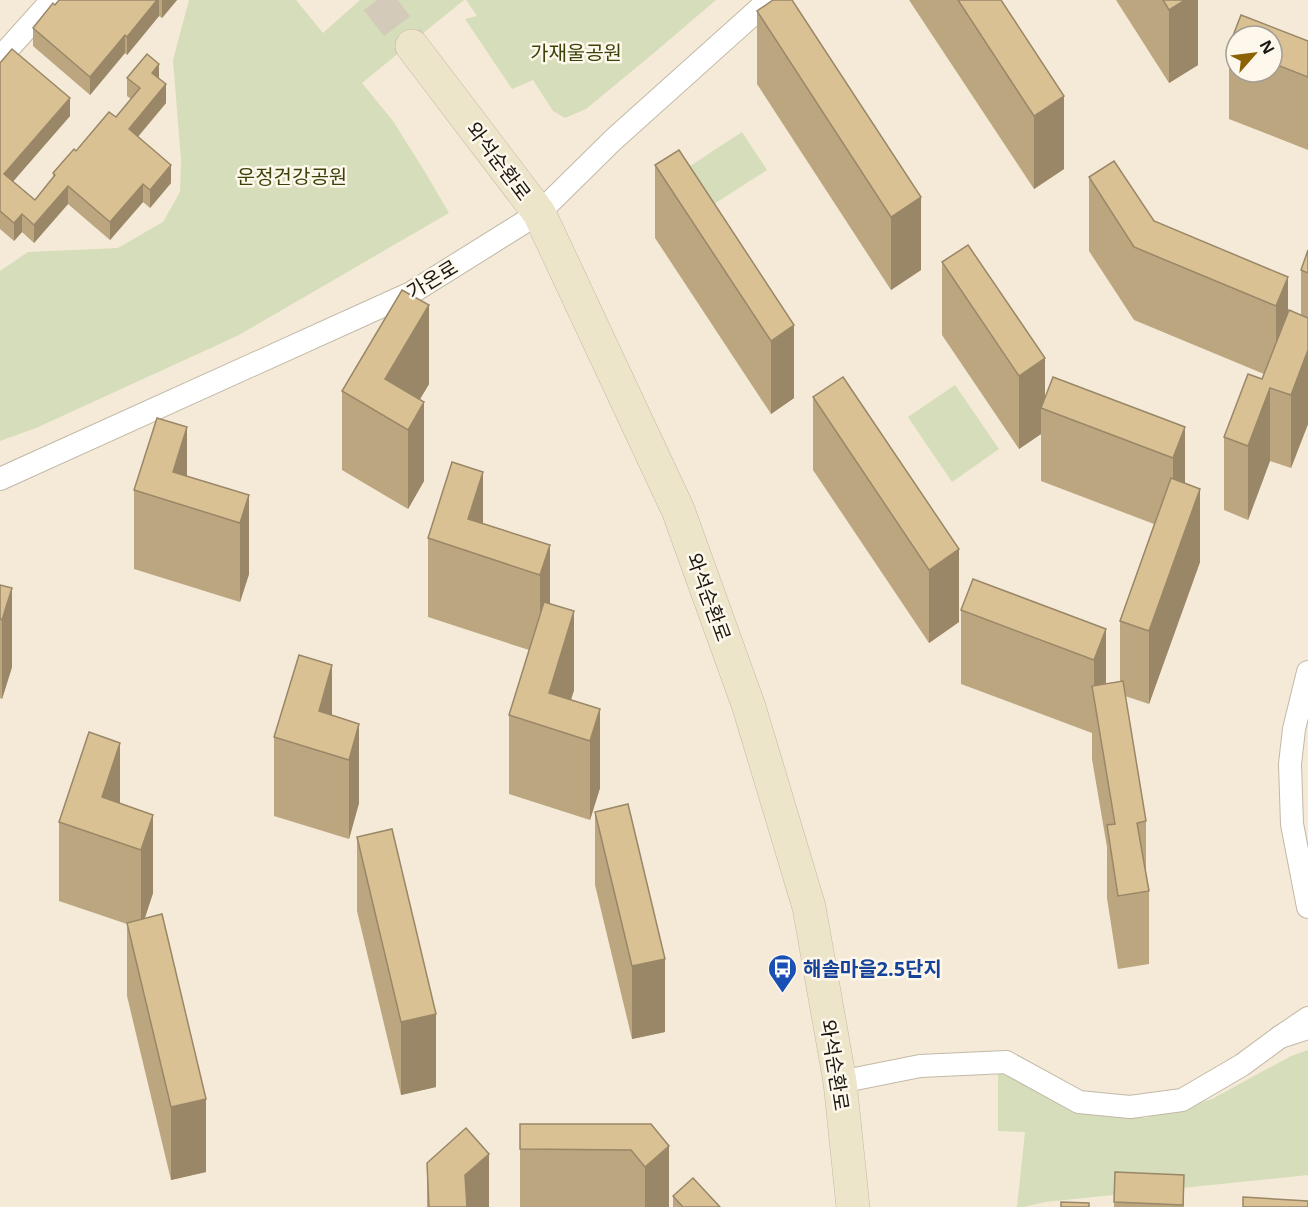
<svg xmlns="http://www.w3.org/2000/svg" width="1308" height="1207" font-family="'Open Sans','Noto Sans KR',sans-serif">
<style>
.green{fill:#d6ddba}
.lines{fill:none;stroke-linecap:round;stroke-linejoin:round}
.secondary-tunnel{stroke:#d3cab9;stroke-width:33;stroke-dasharray:33 16;stroke-linecap:butt}
.street-casing{stroke:#c2b9a7;stroke-width:24}
.secondary-casing{stroke:#c2b9a7;stroke-width:34}
.street{stroke:#fff;stroke-width:22}
.secondary{stroke:#ede5c9;stroke-width:33}
.wall{fill:#bba67f;fill-rule:evenodd}
.shaded-wall{fill:#998768}
.building{fill:#dac194;stroke:#998768;stroke-width:1.5}
.labels{text-anchor:middle;dominant-baseline:central;stroke-width:5;stroke-linejoin:round;paint-order:stroke}
.park-label{font-size:20px;fill:#3c4309;stroke:#fef7ec}
.street-label{font-size:20px;fill:#1b1711;stroke:#fef7ec}
.transit-label{font-size:20px;font-weight:bold;fill:#164399;stroke:#fef7ec;text-anchor:start}
</style>
<rect width="100%" height="100%" fill="#f4ead7"/>
<g class="green">
<polygon points="189,0 296,0 323,33 360,0 464,0 362,83 393,121 422,167 449,213 237,336 36,428 0,441 0,271 28,252 118,248 163,222 180,192 181,160 173,60"/>
<polygon points="466,0 716,0 655,52 586,109 565,118 553,111 533,80 512,89 465,19 477,16"/>
<polygon points="742,132 767,170 714,204 690,166"/>
<polygon points="955,385 999,449 952,482 908,417"/>
<polygon points="1308,1050 1308,1175 1045,1202 1024,1207 1017,1207 1025,1132 998,1131 998,1072 1108,1114 1146,1118 1212,1099 1291,1056"/>
</g>
<g class="lines">
<polyline class="secondary-tunnel" points="377,0 412,46"/>
<defs>
<g id="street">
<polyline points="0,58 52,0"/>
<polyline points="0,479 411,293 539,213 613,140 769,0"/>
<polyline points="1308,672 1294,729 1290,764 1292,824 1308,907"/>
<polyline points="1308,1018 1280,1037 1308,1028"/>
<polyline points="840,1082 920,1066 1006,1062 1079,1102 1130,1107 1182,1100 1242,1065 1280,1037"/>
</g>
<polyline id="secondary" points="412,46 539,213 678,510 749,707 809,907 840,1082 853,1207"/>
</defs>
<use href="#street" class="street-casing"/>
<use href="#secondary" class="secondary-casing"/>
<use href="#street" class="street"/>
<use href="#secondary" class="secondary"/>
</g>
<g class="wall">
<polygon points="59,0 177,0 162,18 159,16 127,55 125,53 90,95 33,46 33,28"/>
<polygon points="773,0 921,270 891,290 757,84 757,11"/>
<polygon points="909,0 1001,0 1064,169 1034,189"/>
<polygon points="1116,0 1198,0 1198,65 1169,83"/>
<path d="M1241,15L1308,41V150L1229,119V46ZM1236,36H1272V72H1236Z"/>
<polygon points="0,63 70,116 13,181 35,200 53,177 53,173 76,151 116,117 131,99 127,96 127,78 159,78 166,103 138,137 171,183 150,208 143,202 110,240 68,204 34,243 22,232 14,241 0,229"/>
<polygon points="655,165 794,325 794,398 771,414 655,238"/>
<polygon points="1089,177 1288,311 1301,315 1301,270 1308,250 1308,424 1291,468 1270,461 1248,520 1224,510 1224,437 1262,379 1264,374 1134,320 1089,251"/>
<polygon points="942,262 1045,398 1185,427 1185,483 1200,562 1149,704 1125,696 1146,821 1146,877 1149,891 1149,964 1118,969 1107,898 1107,847 1092,759 1092,733 961,684 961,610 1106,629 1106,684 1120,681 1120,621 1154,524 1041,481 1041,434 1019,449 942,335"/>
<polygon points="429,384 420,399 424,481 408,509 342,470 342,391"/>
<polygon points="813,397 959,549 959,622 929,643 813,470"/>
<polygon points="187,476 249,495 249,574 240,602 134,569 134,490"/>
<polygon points="483,523 550,545 550,604 574,690 571,700 600,709 600,788 590,820 509,794 509,715 529,650 428,617 428,538"/>
<polygon points="0,585 12,667 2,699 0,698"/>
<polygon points="332,716 359,724 359,803 349,839 274,816 274,737"/>
<polygon points="120,803 153,815 153,893 145,918 206,1172 171,1180 127,996 127,924 59,901 59,822"/>
<polygon points="595,812 665,1032 632,1039 595,885"/>
<polygon points="357,837 436,1087 401,1095 357,911"/>
<polygon points="520,1124 651,1124 669,1207 520,1207"/>
<polygon points="427,1163 489,1207 427,1207"/>
<polygon points="1115,1172 1184,1175 1184,1207 1114,1207"/>
<polygon points="673,1196 720,1207 673,1207"/>
</g>
<g class="shaded-wall">
<polygon points="157,0 159,0 159,16 127,55 127,37"/>
<polygon points="162,0 177,0 162,18"/>
<polygon points="1185,0 1198,0 1198,65 1169,83 1169,10"/>
<polygon points="125,35 125,53 90,95 90,77"/>
<polygon points="159,64 159,82 152,73"/>
<polygon points="166,84 166,103 129,147 129,129"/>
<polygon points="1064,96 1064,169 1034,189 1034,116"/>
<polygon points="70,98 70,116 4,192 4,174"/>
<polygon points="171,165 171,183 150,208 150,190"/>
<polygon points="143,184 143,202 110,240 110,222"/>
<polygon points="68,186 68,204 34,243 34,225"/>
<polygon points="921,197 921,270 891,290 891,217"/>
<polygon points="22,214 22,232 14,241 14,223"/>
<polygon points="1288,277 1288,350 1276,379 1276,306"/>
<polygon points="429,305 429,384 403,428 385,379"/>
<polygon points="794,325 794,398 771,414 771,341"/>
<polygon points="1308,350 1308,424 1291,468 1291,395"/>
<polygon points="1045,358 1045,410 1041,408 1041,434 1019,449 1019,376"/>
<polygon points="1270,388 1270,461 1248,520 1248,446"/>
<polygon points="424,402 424,481 408,509 408,430"/>
<polygon points="187,427 187,506 173,472"/>
<polygon points="1185,427 1185,500 1173,531 1173,458"/>
<polygon points="483,472 483,551 468,519"/>
<polygon points="1200,489 1200,562 1149,704 1149,631"/>
<polygon points="249,495 249,574 240,602 240,523"/>
<polygon points="550,545 550,623 540,653 540,575"/>
<polygon points="959,549 959,622 929,643 929,570"/>
<polygon points="12,588 12,667 2,699 2,620"/>
<polygon points="574,611 574,690 561,731 549,693"/>
<polygon points="1106,629 1106,702 1094,696 1094,660"/>
<polygon points="332,665 332,744 319,711"/>
<polygon points="600,709 600,788 590,820 590,741"/>
<polygon points="359,724 359,803 349,839 349,760"/>
<polygon points="120,743 120,822 102,797"/>
<polygon points="153,815 153,893 141,929 141,850"/>
<polygon points="665,959 665,1032 632,1039 632,966"/>
<polygon points="436,1014 436,1087 401,1095 401,1022"/>
<polygon points="206,1099 206,1172 171,1180 171,1107"/>
<polygon points="669,1146 669,1207 645,1207 645,1167"/>
<polygon points="489,1154 489,1207 465,1207 465,1175"/>
</g>
<g class="building">
<polygon points="59,0 157,0 127,37 125,35 90,77 33,28 53,3 55,5"/>
<polygon points="773,0 792,0 921,197 891,217 757,11"/>
<polygon points="958,0 1001,0 1064,96 1034,116"/>
<polygon points="1163,0 1185,0 1169,10"/>
<polygon points="1241,15 1308,41 1308,77 1272,63 1272,36 1236,36 1236,49 1229,46"/>
<polygon points="12,49 70,98 4,174 35,200 55,175 53,173 74,149 76,151 109,112 116,117 140,88 127,78 147,54 159,64 152,73 166,84 129,129 171,165 150,190 143,184 110,222 68,186 34,225 22,214 14,223 0,211 0,63"/>
<polygon points="679,150 794,325 771,341 655,165"/>
<polygon points="1114,161 1154,221 1288,277 1276,306 1134,247 1089,177"/>
<polygon points="968,245 1045,358 1019,376 942,262"/>
<polygon points="1308,250 1308,273 1301,270"/>
<polygon points="402,290 429,305 385,379 424,402 408,430 342,391"/>
<polygon points="1289,310 1308,318 1308,350 1291,395 1270,388 1248,446 1224,437 1248,374 1262,379"/>
<polygon points="843,377 959,549 929,570 813,397"/>
<polygon points="1053,377 1185,427 1173,458 1041,408"/>
<polygon points="157,418 187,427 173,472 249,495 240,523 134,490"/>
<polygon points="452,462 483,472 468,519 550,545 540,575 428,538"/>
<polygon points="1171,478 1200,489 1149,631 1120,621"/>
<polygon points="973,579 1106,629 1094,660 961,610"/>
<polygon points="0,585 12,588 2,620 0,619"/>
<polygon points="544,602 574,611 549,693 600,709 590,741 509,715"/>
<polygon points="299,655 332,665 319,711 359,724 349,760 274,737"/>
<polygon points="1123,681 1146,821 1137,823 1149,891 1118,896 1107,825 1115,824 1092,686"/>
<polygon points="89,732 120,743 102,797 153,815 141,850 59,822"/>
<polygon points="628,804 665,959 632,966 595,812"/>
<polygon points="392,829 436,1014 401,1022 357,837"/>
<polygon points="162,914 206,1099 171,1107 127,923"/>
<polygon points="520,1124 651,1124 669,1146 645,1167 631,1150 520,1149"/>
<polygon points="466,1128 489,1154 465,1175 467,1207 429,1207 427,1163"/>
<polygon points="1115,1172 1184,1175 1183,1205 1114,1202"/>
<polygon points="693,1178 720,1207 683,1207 673,1196"/>
<polygon points="1243,1197 1308,1201 1308,1207 1243,1207"/>
<polygon points="1061,1202 1089,1203 1089,1207 1061,1207"/>
</g>
<defs>
<symbol id="bus-pin" viewBox="-11 -11 22 30"><path d="M0 17L-7.5 6A9.5 9.5 0 1 1 7.5 6Z" fill="#1a4fb4" stroke="#fef7ec"/><path d="M-5-6H5V4H4V6H2V4H-2V6H-4V4H-5ZM-3.5-4V0h7V-4ZM-3.5 1.2v1.5H-2V1.2ZM2 1.2v1.5H3.5V1.2Z" fill="#fff"/></symbol>
</defs>
<g fill-rule="evenodd">
<use href="#bus-pin" x="766" y="952" width="33" height="45"/>
</g>
<g class="labels">
<g class="park-label">
<text x="576" y="52">가재울공원</text>
<text x="292" y="176">운정건강공원</text>
</g>
<g class="street-label">
<text transform="translate(499 161) rotate(53)">와석순환로</text>
<text transform="translate(432 279) rotate(-31)">가온로</text>
<text transform="translate(709 597) rotate(70)">와석순환로</text>
<text transform="translate(835 1065) rotate(81)">와석순환로</text>
</g>
<g class="transit-label">
<text x="803" y="968">해솔마을2.5단지</text>
</g>
</g>
<g transform="translate(1254 54) rotate(62)"><circle r="28" fill="#fef7ec" stroke="#a39d94" stroke-width="1.5"/>
<path d="M0-4.5L10 22L0 15L-10 22Z" fill="#8c6205"/>
<text y="-9" font-size="16" font-weight="bold" text-anchor="middle" fill="#1b1711">N</text>
</g>
</svg>
